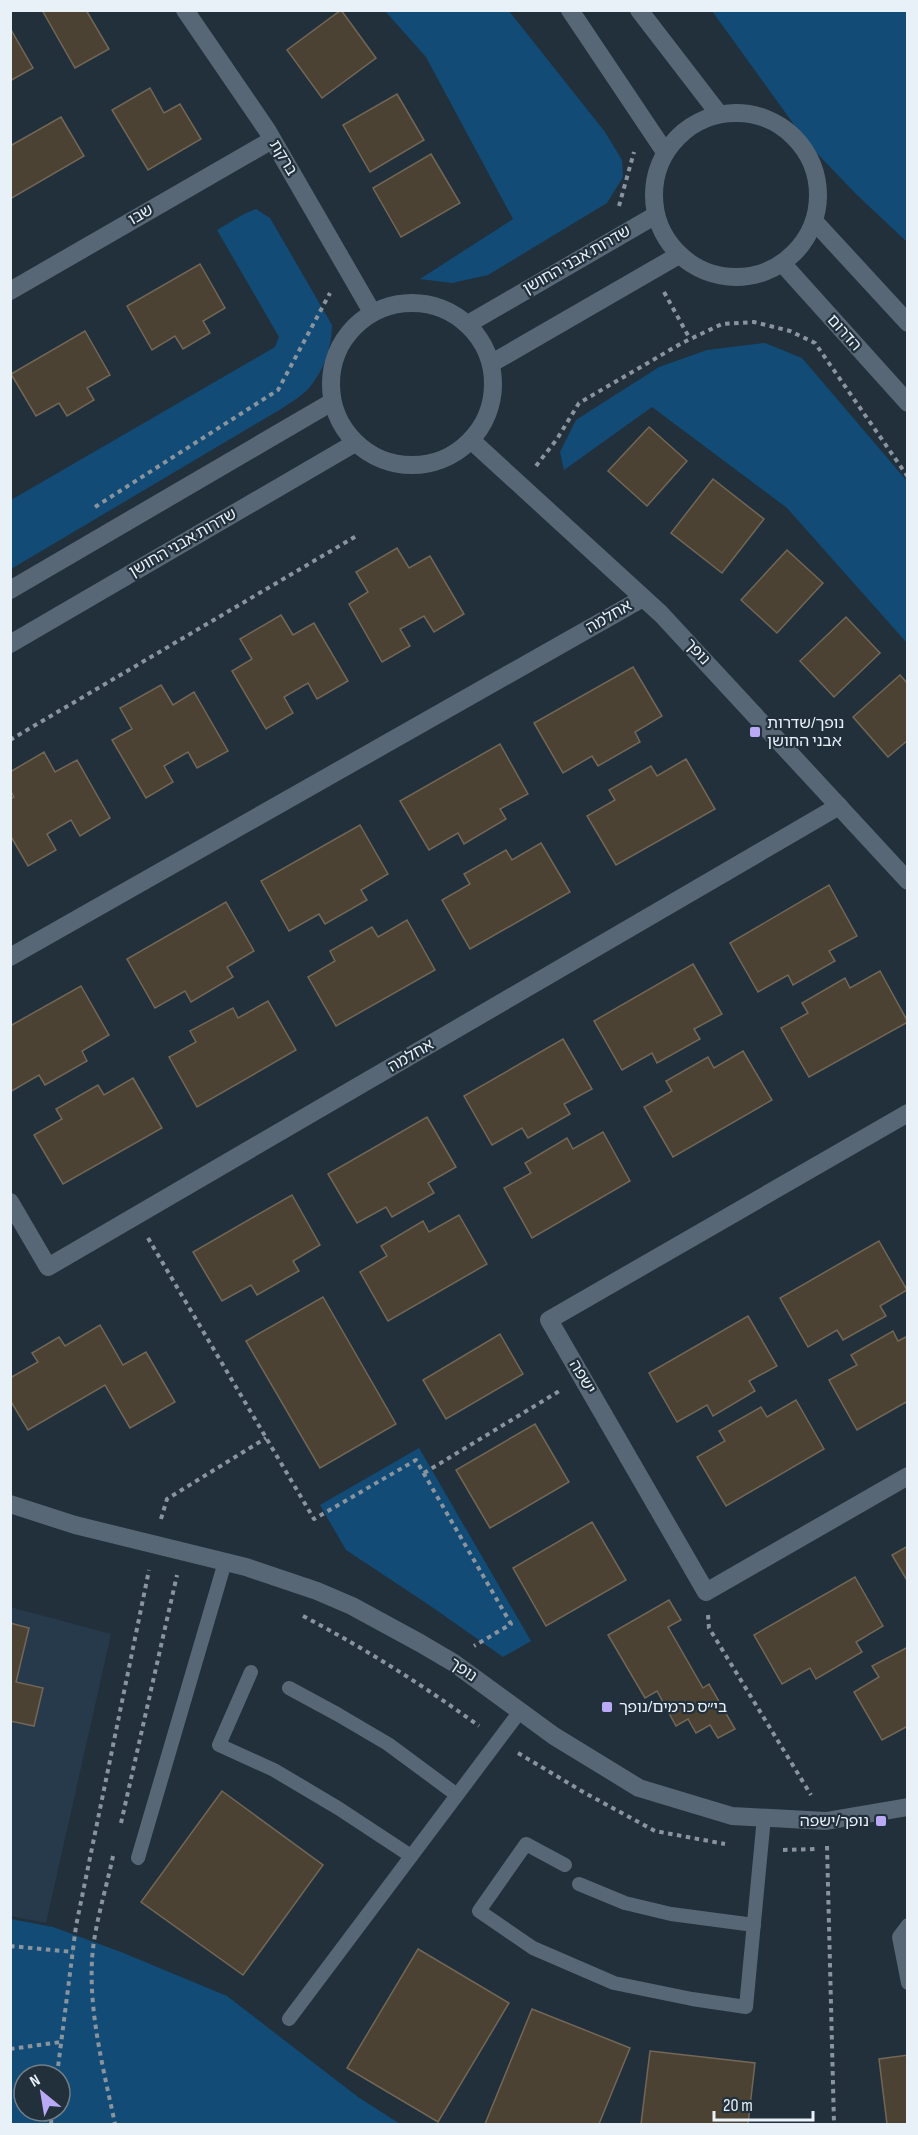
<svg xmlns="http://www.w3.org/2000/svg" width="918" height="2135" font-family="'Sofia Sans Condensed','Noto Sans Hebrew',sans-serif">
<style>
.built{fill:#273a4b}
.green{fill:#124b75;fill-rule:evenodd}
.building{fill:#4c4233;stroke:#726757;stroke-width:1.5}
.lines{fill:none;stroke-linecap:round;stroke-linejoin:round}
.path{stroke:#89949e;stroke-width:4;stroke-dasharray:4.5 4.5;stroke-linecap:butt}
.lane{stroke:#586775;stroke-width:14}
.street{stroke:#586775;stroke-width:18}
.secondary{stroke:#586775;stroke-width:18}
.poi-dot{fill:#baaaf6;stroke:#22303c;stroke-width:2}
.labels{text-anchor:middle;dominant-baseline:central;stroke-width:4.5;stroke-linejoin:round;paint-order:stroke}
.street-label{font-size:16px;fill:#e8f0f8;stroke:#22303c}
.poi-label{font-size:16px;fill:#e8f0f8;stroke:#22303c;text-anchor:start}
</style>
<rect width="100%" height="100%" fill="#22303c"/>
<polygon class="built" points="10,1607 111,1634 46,1923 11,1916"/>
<g class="green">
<polygon points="385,11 509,11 605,132 622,160 623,177 607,203 488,275 452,283 420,279 513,219 426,57"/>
<polygon points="712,11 907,11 907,242 856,194 808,144"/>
<path d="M256,209L270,218L332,325C332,348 324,370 309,388C302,396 290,403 281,409L11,569V500L275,347L279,337L217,230L244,214Z"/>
<polygon points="765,343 802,358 907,481 907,643 787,508 652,407 564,470 560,452 576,420 659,367 707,350"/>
<polygon points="419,1448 531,1641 503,1657 432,1607 346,1550 320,1505"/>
<path d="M11,1919L53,1927L121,1952L227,1996L358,2097L400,2124H11ZM24,2075H60V2111H24Z"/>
</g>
<g class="building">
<polygon points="42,10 86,10 109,49 75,68"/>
<polygon points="341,10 376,58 322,98 287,50"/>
<polygon points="10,28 33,68 10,81"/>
<polygon points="150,88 164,113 180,104 201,139 148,170 112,110"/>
<polygon points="397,94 424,140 370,172 343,125"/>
<polygon points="61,117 84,156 10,199 10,146"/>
<polygon points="431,154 460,203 401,237 373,188"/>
<polygon points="200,264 225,308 203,321 210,333 183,349 175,336 152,350 127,306"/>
<polygon points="85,331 110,375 87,388 94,400 67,416 59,403 36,416 11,374"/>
<polygon points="649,427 687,461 647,506 608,471"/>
<polygon points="713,479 764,519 722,573 671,533"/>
<polygon points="397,548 409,568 430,556 464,614 434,632 424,616 400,629 410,646 382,662 349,604 368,592 356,572"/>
<polygon points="787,550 823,583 777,633 741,600"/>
<polygon points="281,615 293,635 314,623 348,681 317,699 308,683 284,697 293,713 266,729 232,671 252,659 240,639"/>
<polygon points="846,617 880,653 834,697 800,661"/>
<polygon points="633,667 662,716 635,732 640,742 598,766 592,756 563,773 534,723"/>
<polygon points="900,675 908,684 908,740 888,757 853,717"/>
<polygon points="161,685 173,705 194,692 228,751 197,768 188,752 164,766 173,782 146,798 112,740 132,729 120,708"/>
<polygon points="500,744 528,794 500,809 506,819 464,844 458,833 429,850 400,801"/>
<polygon points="44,752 55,772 77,760 110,818 80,836 71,820 47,834 56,850 28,866 10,835 10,799 14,797 10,790 10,772"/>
<polygon points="686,759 715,809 616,865 587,816 615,800 609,790 651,766 657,776"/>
<polygon points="360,825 388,874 361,890 367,900 325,924 319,914 289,931 261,881"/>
<polygon points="541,843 570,892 470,949 442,900 470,884 464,874 506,850 512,860"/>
<polygon points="829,885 857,936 829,951 835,961 793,985 788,975 758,992 730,943"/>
<polygon points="226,902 254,951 227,967 233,977 191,1002 185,991 155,1008 127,959"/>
<polygon points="407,920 435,970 336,1026 308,977 335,961 330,951 372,927 378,937"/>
<polygon points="693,964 722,1014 694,1029 700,1039 657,1063 652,1053 622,1070 594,1021"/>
<polygon points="880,971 908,1022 809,1077 781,1028 808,1013 802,1003 845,978 850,988"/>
<polygon points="81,986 109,1035 82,1051 87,1061 45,1085 39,1075 10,1092 10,1026"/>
<polygon points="268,1001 296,1050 197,1107 169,1057 196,1042 190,1031 233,1008 238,1018"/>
<polygon points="563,1039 592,1089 564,1104 570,1114 528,1138 522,1128 492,1145 464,1096"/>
<polygon points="743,1051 772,1100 673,1157 644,1107 672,1091 666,1081 708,1057 714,1068"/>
<polygon points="133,1078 162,1128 63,1184 34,1135 62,1119 56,1109 98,1085 104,1095"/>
<polygon points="427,1117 456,1167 428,1183 434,1193 392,1217 386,1207 357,1223 328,1174"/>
<polygon points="603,1132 630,1181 532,1238 504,1188 531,1173 525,1163 567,1138 573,1149"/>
<polygon points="292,1195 320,1245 293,1261 299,1271 257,1295 251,1285 222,1301 193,1252"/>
<polygon points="459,1215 487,1264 388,1321 360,1272 387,1256 381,1246 423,1221 429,1232"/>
<polygon points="879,1241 907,1290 880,1306 886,1316 843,1340 837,1330 808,1347 780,1298"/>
<polygon points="323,1297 396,1424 320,1468 246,1341"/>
<polygon points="748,1316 777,1366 749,1381 755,1391 713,1416 707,1405 677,1422 649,1373"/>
<polygon points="100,1325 123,1365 146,1352 175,1402 130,1428 105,1385 28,1430 10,1400 10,1378 38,1362 32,1353 59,1337 65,1346"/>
<polygon points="893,1331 898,1341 908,1336 908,1401 857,1430 829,1380 857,1365 851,1355"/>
<polygon points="500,1334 523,1374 446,1419 423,1380"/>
<polygon points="796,1400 824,1449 726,1506 697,1457 725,1441 719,1431 761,1407 767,1417"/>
<polygon points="535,1424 569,1482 490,1528 456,1470"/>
<polygon points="592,1522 626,1580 546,1626 513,1568"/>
<polygon points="908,1546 908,1582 892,1555"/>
<polygon points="855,1577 883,1626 856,1642 862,1652 816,1679 810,1668 782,1684 754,1635"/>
<polygon points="669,1600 681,1620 668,1627 703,1688 709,1684 735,1729 718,1738 710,1725 696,1733 688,1719 676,1726 657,1691 645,1698 608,1635"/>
<polygon points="10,1623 29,1628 16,1682 43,1688 34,1726 10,1721"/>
<polygon points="908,1647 908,1726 882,1740 854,1692 879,1677 872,1666"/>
<polygon points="222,1791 323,1865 243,1975 141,1902"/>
<polygon points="418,1949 509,2003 438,2122 347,2068"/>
<polygon points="532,2009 630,2048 599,2124 485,2124"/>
<polygon points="650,2051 755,2063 748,2124 641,2124"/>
<polygon points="908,2055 908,2124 887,2124 879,2059"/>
</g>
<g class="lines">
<g class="path">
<polyline points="619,206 634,152"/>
<polyline points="664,292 690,339"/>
<polyline points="536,466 557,439 579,403 682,343 722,324 754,322 790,331 815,343 908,477"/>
<polyline points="95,507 278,390 330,293"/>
<polyline points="10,740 358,535"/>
<polyline points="148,1238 314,1519 416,1460 511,1624 474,1646"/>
<polyline points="424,1473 561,1390"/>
<polyline points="161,1519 167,1499 266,1438"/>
<polyline points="708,1615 709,1628 811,1795"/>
<path d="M303,1616C364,1648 423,1685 479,1726"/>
<polyline points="518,1753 585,1793 655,1831 725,1844"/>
<polyline points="121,1823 177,1575"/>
<polyline points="827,1846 834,2124"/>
<polyline points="783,1850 815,1849"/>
<path d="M113,1856C106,1890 94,1926 92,1960C89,2015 104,2071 115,2124"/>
<polyline points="10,1946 73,1952"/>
<polyline points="10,2049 61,2042"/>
<polyline points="57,2075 76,1926 149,1570"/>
<polyline points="51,2124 52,2111"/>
</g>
<g class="lane">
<polyline points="251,1672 219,1745 274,1770 338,1808 411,1856"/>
<polyline points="289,1688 337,1714 388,1744 457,1795"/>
<polyline points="138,1858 225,1562"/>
<polyline points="565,1865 526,1844 479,1911 533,1948 614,1983 692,1999 746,2007 764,1817"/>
<polyline points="579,1884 625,1903 671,1914 754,1925"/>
<polyline points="908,1925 899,1937 908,1983"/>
<polyline points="289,2019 521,1710"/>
</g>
<g class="street">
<polyline points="185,10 267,130 372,312"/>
<polyline points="10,291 272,140"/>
<polyline points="471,440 661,614 908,881"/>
<polyline points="10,957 643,598"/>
<polyline points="908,1113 549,1320 706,1592 908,1476"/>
<polyline points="10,1202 48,1267 839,806"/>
<polyline points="10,1504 75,1525 246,1567 317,1591 352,1606 420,1643 454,1663 554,1736 639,1788 732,1816 826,1821 908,1807"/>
</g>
<g class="secondary">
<polyline points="570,10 665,152"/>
<polyline points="639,10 719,114"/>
<circle cx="736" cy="195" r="82"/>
<polyline points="814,221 908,323"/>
<polyline points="782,263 908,403"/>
<circle cx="412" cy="384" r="81"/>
<polyline points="468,324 656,215"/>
<polyline points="492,363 679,255"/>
<polyline points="10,590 332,402"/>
<polyline points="10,644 355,443"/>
</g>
</g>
<g class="poi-dot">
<rect x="749" y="726" width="12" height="12" rx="3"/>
<rect x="601" y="1701" width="12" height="12" rx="3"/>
<rect x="875" y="1815" width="12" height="12" rx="3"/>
</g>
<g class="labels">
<g class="street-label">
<text transform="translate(283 158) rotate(59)">ברקת</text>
<text transform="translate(141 215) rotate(-30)">שבו</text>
<text transform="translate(577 260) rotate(-30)">שדרות אבני החושן</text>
<text transform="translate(844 333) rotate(48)">הדרום</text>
<text transform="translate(183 543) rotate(-30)">שדרות אבני החושן</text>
<text transform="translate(609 617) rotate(-30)">אחלמה</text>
<text transform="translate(697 652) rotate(47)">נופך</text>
<text transform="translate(411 1056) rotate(-30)">אחלמה</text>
<text transform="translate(582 1377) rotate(60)">ישפה</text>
<text transform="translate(463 1670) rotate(34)">נופך</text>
</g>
<g class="poi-label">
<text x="767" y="723">נופך/שדרות<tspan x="767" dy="18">אבני החושן</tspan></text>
<text x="619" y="1707">בי״ס כרמים/נופך</text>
<text x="869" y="1821" text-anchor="end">נופך/ישפה</text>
</g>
</g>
<rect width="918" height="2135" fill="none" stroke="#e8f0f8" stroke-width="24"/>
<g transform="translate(42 2093) rotate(330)"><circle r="28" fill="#22303c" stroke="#717d87" stroke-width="1.5"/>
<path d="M0-4.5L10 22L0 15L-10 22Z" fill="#baaaf6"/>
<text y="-9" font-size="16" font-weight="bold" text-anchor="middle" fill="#e8f0f8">N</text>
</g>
<path d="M714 2111v9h99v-9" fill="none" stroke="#e8f0f8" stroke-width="3"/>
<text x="723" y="2111" font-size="18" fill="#e8f0f8" stroke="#22303c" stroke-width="4.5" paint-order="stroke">20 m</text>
</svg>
